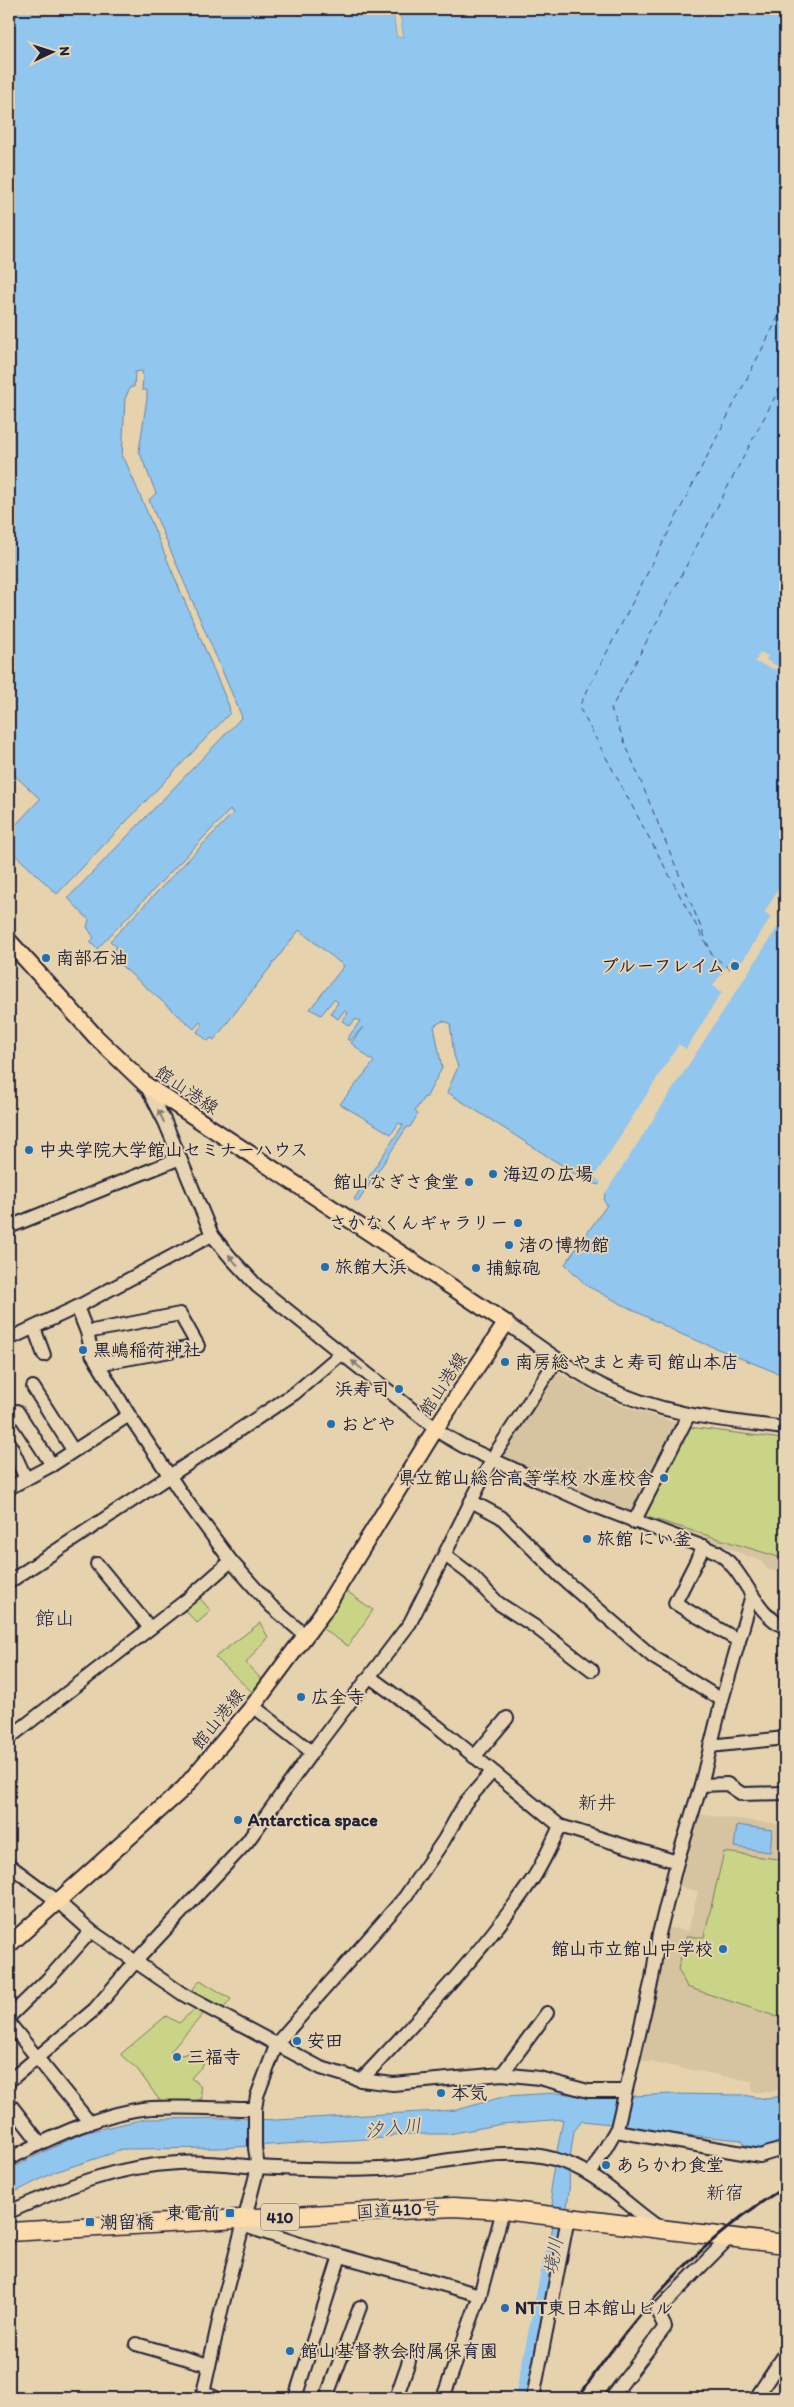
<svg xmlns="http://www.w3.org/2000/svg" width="794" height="2407" font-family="Itim,'Klee One',sans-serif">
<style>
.built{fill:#d6c3a0}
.green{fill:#c9d487;stroke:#767b61}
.water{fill:#91c6ef;stroke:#6584a7}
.pier{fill:#e6d2ad}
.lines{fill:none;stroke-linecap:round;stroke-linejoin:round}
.river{stroke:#91c6ef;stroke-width:18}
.ferry{stroke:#38435f;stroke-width:1;stroke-dasharray:6 5;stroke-linecap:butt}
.minor-casing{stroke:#22223b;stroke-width:16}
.major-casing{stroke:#22223b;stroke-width:19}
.highway-casing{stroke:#22223b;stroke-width:21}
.minor{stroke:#e7d4b2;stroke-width:12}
.major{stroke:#fcdcac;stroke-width:15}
.highway{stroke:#fcdcac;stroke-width:18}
.rail{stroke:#22223b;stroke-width:3}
.oneway{fill:#847b76}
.poi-dot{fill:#1f6fb2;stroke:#e7d4b2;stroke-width:2}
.labels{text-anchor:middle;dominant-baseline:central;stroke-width:4;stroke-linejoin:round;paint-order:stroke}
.shield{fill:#e7d4b2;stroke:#5d575f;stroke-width:1}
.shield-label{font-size:16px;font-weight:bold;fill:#22223b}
.poi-label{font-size:18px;font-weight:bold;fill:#22223b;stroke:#e7d4b2;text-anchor:start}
.street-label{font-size:18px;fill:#22223b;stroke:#e7d4b2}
.neighbourhood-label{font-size:19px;fill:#22223b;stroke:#e7d4b2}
.water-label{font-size:19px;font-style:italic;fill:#38435f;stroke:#e7d4b2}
.quarter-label{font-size:20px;fill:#22223b;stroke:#e7d4b2}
</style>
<rect width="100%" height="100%" fill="#e6d2ad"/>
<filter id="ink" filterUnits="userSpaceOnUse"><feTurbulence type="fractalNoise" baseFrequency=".02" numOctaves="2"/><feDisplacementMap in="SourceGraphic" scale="10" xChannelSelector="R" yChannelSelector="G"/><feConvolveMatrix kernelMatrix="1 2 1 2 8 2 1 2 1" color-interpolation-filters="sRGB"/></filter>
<g filter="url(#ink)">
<g class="built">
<polygon points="556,1372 619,1405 689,1427 785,1439 785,1573 767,1569 761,1561 733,1550 640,1519 500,1459 500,1451"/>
<polygon points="696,1814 785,1825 785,2087 771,2092 752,2092 752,2081 638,2060 665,1927 688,1931 698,1892 674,1884"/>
</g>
<g class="green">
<polygon points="689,1427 783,1439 785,1448 785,1559 644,1516"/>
<polygon points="345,1590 373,1610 348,1646 320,1627"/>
<polygon points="198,1596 211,1611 197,1623 184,1609"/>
<polygon points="260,1623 268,1637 246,1663 262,1680 253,1693 215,1657"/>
<polygon points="724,1852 785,1860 785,2013 778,2017 687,1987 678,1969 686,1937 704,1937"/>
<polygon points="200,1980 231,1999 224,2008 219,2010 190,1993"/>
<polygon points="198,2006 205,2012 170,2052 182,2055 193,2051 204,2064 191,2078 200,2085 202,2099 190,2102 162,2104 138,2070 121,2055 122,2053 166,2016 179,2023"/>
</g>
<g class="water">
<polygon points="9,9 393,9 397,37 403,36 399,9 785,9 785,1376 683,1335 635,1311 587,1286 565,1264 607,1205 604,1201 605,1194 600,1185 588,1182 447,1092 458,1067 454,1055 450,1023 442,1021 434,1026 442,1068 426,1098 424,1097 415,1111 418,1114 410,1127 407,1127 358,1202 354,1199 403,1125 399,1123 391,1134 340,1104 374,1062 351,1043 363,1027 350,1041 347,1039 360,1021 356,1019 350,1026 342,1021 348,1013 344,1011 338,1019 330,1013 338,1003 334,999 321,1015 310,1009 344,966 299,930 214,1040 211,1038 208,1041 197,1032 202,1024 200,1022 194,1029 109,955 117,947 110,941 233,813 230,810 97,949 90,942 94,938 87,927 89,920 68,898 242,717 149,500 156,493 139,451 147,398 147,390 142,390 143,378 142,371 135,372 134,387 130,387 125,399 122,458 125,460 229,706 230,713 57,894 9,849 9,832 40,799 9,770"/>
<polygon points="737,1825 772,1830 770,1852 734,1847"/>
<path d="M555,2093L613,2097L673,2094L743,2095L767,2099L785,2095V2146L761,2149L748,2148L741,2140L648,2131L611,2124L582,2121L574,2131L568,2171C575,2184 556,2262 553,2281L544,2280L543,2276L547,2263L555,2211L550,2189L563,2119L502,2124L449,2134H398L384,2138L219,2148L125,2149L55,2172L9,2195V2169L83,2133L145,2119L236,2118L276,2120L457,2110L506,2096Z"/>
</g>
<g class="pier">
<polygon points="393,9 396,9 399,34 397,9 399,9 403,36 397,37"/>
<polygon points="760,652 768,656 766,660 785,670 785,673 755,662"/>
<polygon points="780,886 785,890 785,912 780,920 781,922 601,1200 602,1194 598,1187 601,1182 594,1177 679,1044 686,1049 722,992 713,986 729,962 732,957 741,963 771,917 764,913"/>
</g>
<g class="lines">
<polyline class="river" points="524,2398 553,2257"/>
<g class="ferry">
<polyline points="709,947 611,709 785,378"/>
<polyline points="730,969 712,955 579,707 785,304"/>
</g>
<defs>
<g id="minor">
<path d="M146,1085L165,1122L212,1235L231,1258L257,1286L444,1435L463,1446L592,1505L717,1552C746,1571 753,1613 785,1627"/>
<polyline points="9,1227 178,1159"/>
<polyline points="77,1307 87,1332 92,1354 129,1415 183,1496 231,1561 271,1606 306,1636"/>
<path d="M506,1323C538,1345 570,1370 605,1387C662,1415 723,1420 785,1428"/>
<polyline points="34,1328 44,1355"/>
<polyline points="87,1332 180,1314 198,1346 98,1364"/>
<polyline points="9,1339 77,1307 212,1235"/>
<polyline points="33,1387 73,1450"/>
<polyline points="17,1411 52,1465"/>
<polyline points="9,1442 26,1479"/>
<polyline points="9,1488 52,1465 129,1415"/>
<polyline points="471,1501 501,1517 561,1577 653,1657 722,1700"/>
<polyline points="634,1522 688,1416"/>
<polyline points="704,1546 675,1603 739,1641"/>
<polyline points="445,1555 470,1574 498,1603 534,1626 592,1670"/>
<polyline points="97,1564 150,1628"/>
<polyline points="9,1582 295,1393 342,1353"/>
<polyline points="370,1677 437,1726 560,1826 677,1862"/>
<polyline points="253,1706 312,1752"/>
<polyline points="9,1738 189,1598 231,1561"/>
<polyline points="710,1746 785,1738"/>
<polyline points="474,1757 507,1718"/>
<polyline points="701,1785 727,1784 742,1794 785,1793"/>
<polyline points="9,1865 56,1900 91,1931 184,1995 321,2068 361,2080 393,2084 502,2074 539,2078 588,2091 625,2091"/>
<polyline points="9,2017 52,1975 91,1931"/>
<polyline points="9,2023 90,2123"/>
<polyline points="502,2074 547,2013"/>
<path d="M361,2080C422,2015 484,1951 534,1877C544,1861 552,1843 560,1826"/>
<polyline points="9,2081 95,2009 135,1962 247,1842 312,1752 410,1623 495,1454 557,1359"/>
<polyline points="9,2103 40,2143"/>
<polyline points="616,2131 760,2156 785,2148"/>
<path d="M9,2159C50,2138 105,2111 152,2108C186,2106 221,2109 255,2109"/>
<polyline points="591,2173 617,2128 652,1979 659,1934 677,1862 701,1785 722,1700 752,1595"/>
<path d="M9,2212C65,2187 115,2166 178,2163C204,2161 231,2165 257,2167C298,2169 340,2171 381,2169C437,2166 498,2144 554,2159C597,2170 624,2204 660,2228"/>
<polyline points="242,2225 309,2247 480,2295"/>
<polyline points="136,2344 209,2365"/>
<polyline points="203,2392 216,2398"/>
<polyline points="202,2398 222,2307 258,2167 255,2148 255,2109 257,2096 277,2043 405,1897 444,1840 465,1803 492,1772"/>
<polyline points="295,2398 340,2256"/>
<polyline points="326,2398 360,2307"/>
<polyline points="396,2398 409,2361"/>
<polyline points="443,2398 480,2295 503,2210"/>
<polyline points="533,2398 568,2218"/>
<polyline points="611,2398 665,2327 657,2311 731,2236"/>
<polyline points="756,2398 785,2354"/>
</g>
<polyline id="major" points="9,941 96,1037 146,1085 506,1323 436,1428 323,1612 253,1706 184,1788 9,1945"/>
<polyline id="highway" points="9,2232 453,2207 503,2210 785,2244"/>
</defs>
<use href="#minor" class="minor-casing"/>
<use href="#major" class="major-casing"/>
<use href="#highway" class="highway-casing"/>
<use href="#minor" class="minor"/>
<use href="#major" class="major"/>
<use href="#highway" class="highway"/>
<path class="rail" d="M578,2398C634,2314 699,2240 785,2187"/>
</g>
<defs><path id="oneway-solid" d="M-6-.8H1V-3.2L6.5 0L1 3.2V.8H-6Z" transform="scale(1.25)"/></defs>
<g class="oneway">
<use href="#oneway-solid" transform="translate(161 1116) rotate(-116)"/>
<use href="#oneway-solid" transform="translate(233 1260) rotate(-131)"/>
<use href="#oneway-solid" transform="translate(357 1365) rotate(-141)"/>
</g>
</g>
<g class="poi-dot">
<circle cx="46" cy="958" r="5"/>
<circle cx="735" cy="966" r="5"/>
<circle cx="29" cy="1150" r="5"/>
<circle cx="493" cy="1174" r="5"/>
<circle cx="469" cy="1182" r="5"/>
<circle cx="518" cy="1223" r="5"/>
<circle cx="509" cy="1245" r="5"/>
<circle cx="325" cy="1267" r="5"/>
<circle cx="476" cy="1268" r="5"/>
<circle cx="83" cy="1350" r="5"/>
<circle cx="505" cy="1362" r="5"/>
<circle cx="399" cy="1389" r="5"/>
<circle cx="331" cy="1424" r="5"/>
<circle cx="664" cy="1478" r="5"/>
<circle cx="587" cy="1539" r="5"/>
<circle cx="301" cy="1697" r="5"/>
<circle cx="238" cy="1820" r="5"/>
<circle cx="723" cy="1949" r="5"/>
<circle cx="297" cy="2041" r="5"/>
<circle cx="177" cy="2057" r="5"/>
<circle cx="441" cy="2093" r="5"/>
<circle cx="606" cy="2165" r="5"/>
<rect x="225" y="2208" width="10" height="10" rx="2.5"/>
<rect x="85" y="2217" width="10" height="10" rx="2.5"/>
<circle cx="505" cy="2308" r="5"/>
<circle cx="290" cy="2351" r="5"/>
</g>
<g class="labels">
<rect class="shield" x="261" y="2203.5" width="38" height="27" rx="4"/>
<g class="shield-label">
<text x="280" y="2217">410</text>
</g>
<g class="poi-label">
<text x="56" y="958">南部石油</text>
<text x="725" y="966" text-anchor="end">ブルーフレイム</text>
<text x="39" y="1150">中央学院大学館山セミナーハウス</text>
<text x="503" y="1174">海辺の広場</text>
<text x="459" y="1182" text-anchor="end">館山なぎさ食堂</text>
<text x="508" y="1223" text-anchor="end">さかなくんギャラリー</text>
<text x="519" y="1245">渚の博物館</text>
<text x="335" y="1267">旅館大浜</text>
<text x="486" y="1268">捕鯨砲</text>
<text x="93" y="1350">黒嶋稲荷神社</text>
<text x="515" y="1362">南房総 やまと寿司 館山本店</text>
<text x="389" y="1389" text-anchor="end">浜寿司</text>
<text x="341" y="1424">おどや</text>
<text x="654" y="1478" text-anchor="end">県立館山総合高等学校 水産校舎</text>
<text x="597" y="1539">旅館 にい釜</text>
<text x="311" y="1697">広全寺</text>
<text x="248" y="1820">Antarctica space</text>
<text x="713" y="1949" text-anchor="end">館山市立館山中学校</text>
<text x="307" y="2041">安田</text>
<text x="187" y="2057">三福寺</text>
<text x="451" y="2093">本気</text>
<text x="616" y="2165">あらかわ食堂</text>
<text x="220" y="2213" text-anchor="end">東電前</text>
<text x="100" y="2222">潮留橋</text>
<text x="515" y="2308">NTT東日本館山ビル</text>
<text x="300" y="2351">館山基督教会附属保育園</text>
</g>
<g class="street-label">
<text transform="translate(187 1090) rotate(34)">館山港線</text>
<text transform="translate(443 1384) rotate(-57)">館山港線</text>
<text transform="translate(218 1719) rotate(-51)">館山港線</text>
<text transform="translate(398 2210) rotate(-3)">国道410号</text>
</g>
<g class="neighbourhood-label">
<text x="597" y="1802">新井</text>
<text x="725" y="2192">新宿</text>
</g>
<g class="water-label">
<text transform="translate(393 2128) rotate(-6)">汐入川</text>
<text transform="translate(553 2256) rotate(-80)">境川</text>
</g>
<g class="quarter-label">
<text x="55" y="1618">館山</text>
</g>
</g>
<rect width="794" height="2407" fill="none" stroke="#e7d4b2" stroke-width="30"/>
<rect x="15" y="15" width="764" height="2377" fill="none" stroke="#22223b" stroke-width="2" filter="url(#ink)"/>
<g transform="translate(52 52) rotate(86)" stroke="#e7d4b2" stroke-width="4" paint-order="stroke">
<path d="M0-4L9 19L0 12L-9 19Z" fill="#22223b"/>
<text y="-8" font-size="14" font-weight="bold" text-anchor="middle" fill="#22223b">N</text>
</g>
</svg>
